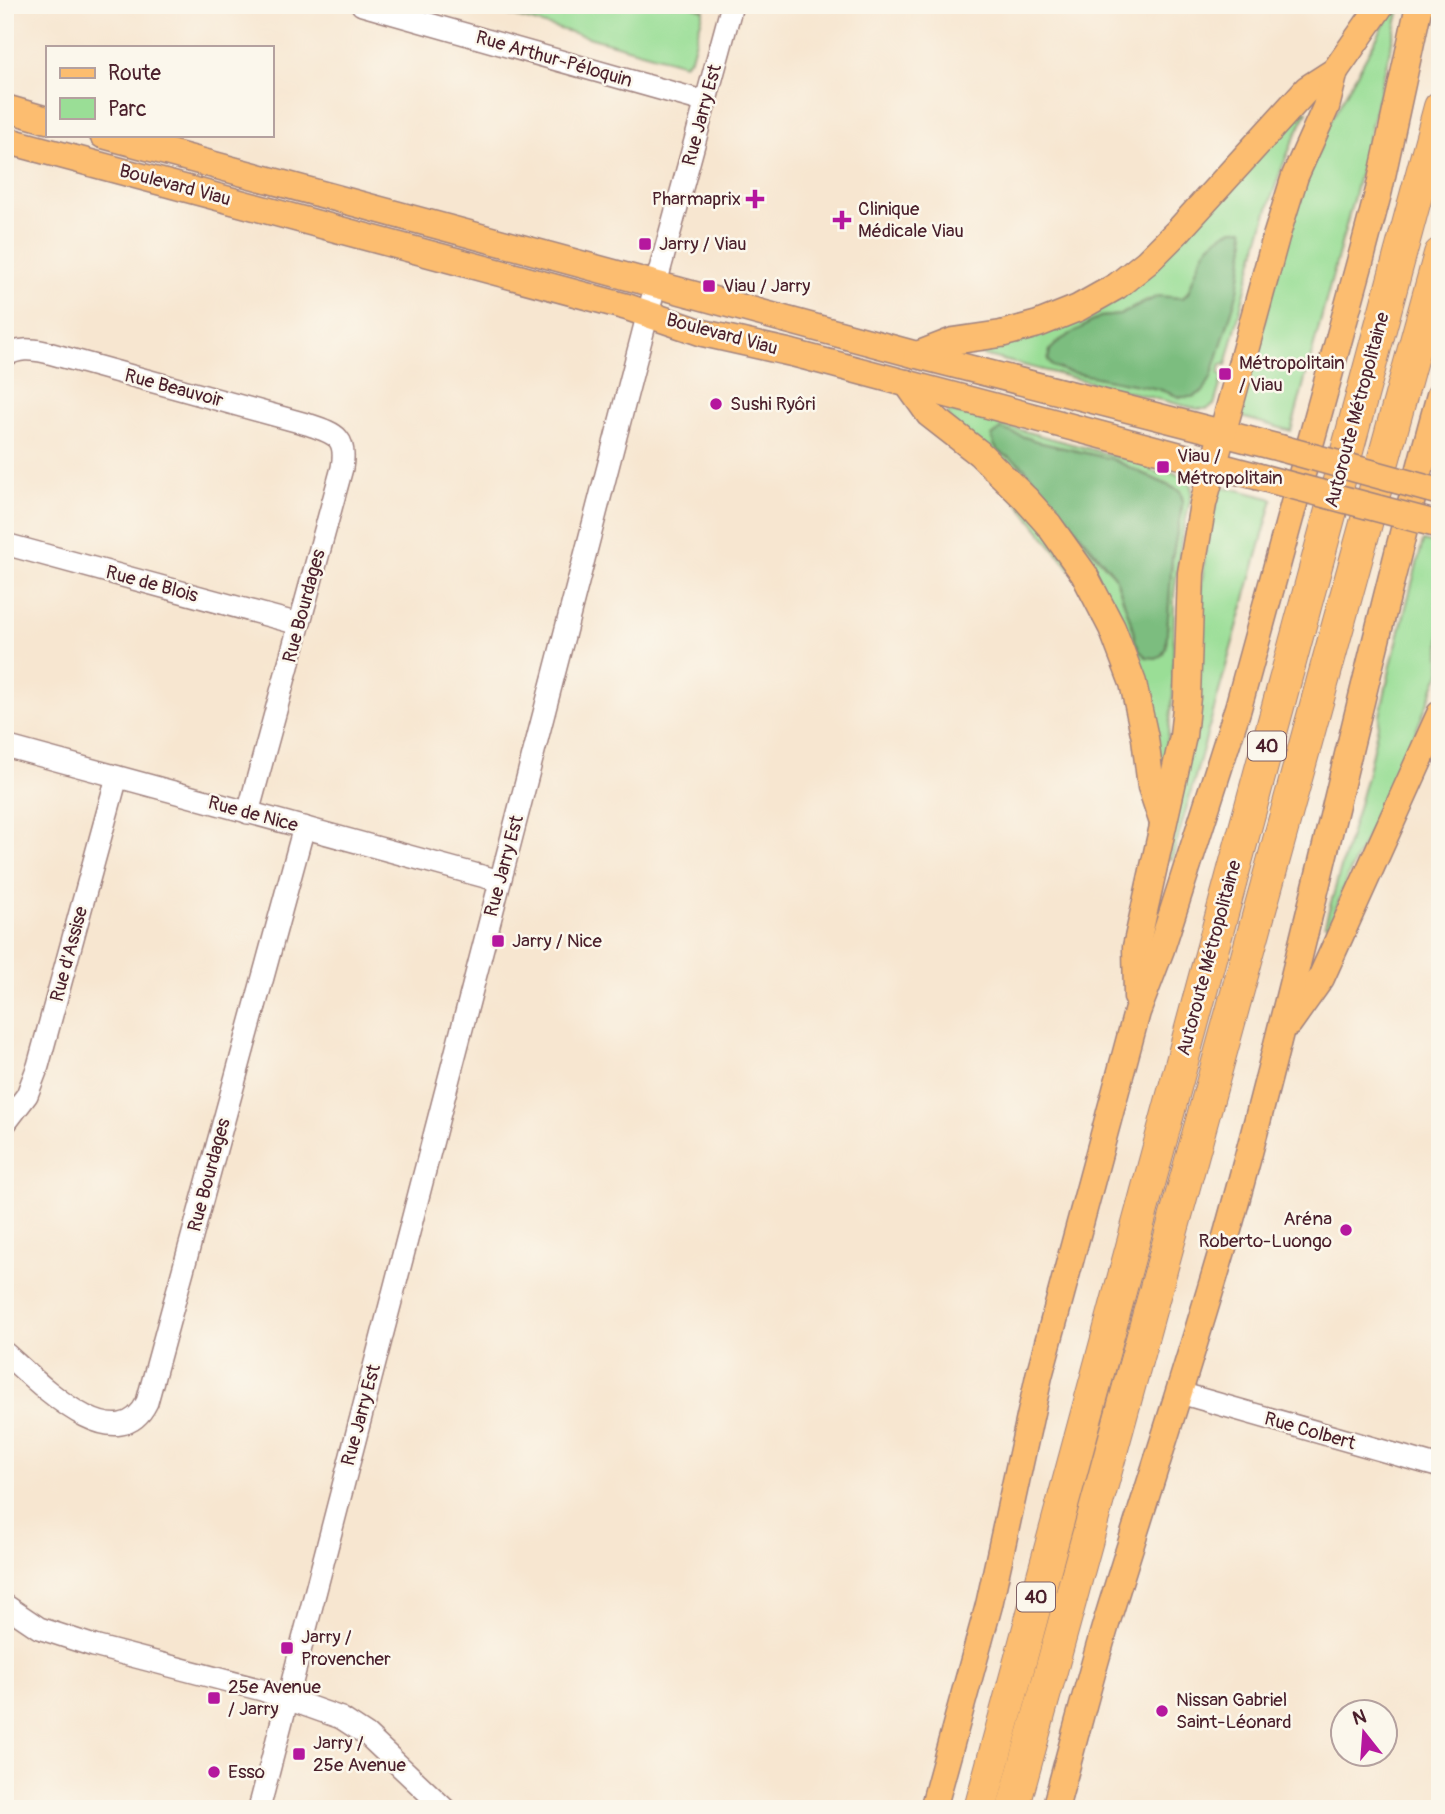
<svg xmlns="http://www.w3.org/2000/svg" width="1445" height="1814" font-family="Pangolin,sans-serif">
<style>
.green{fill:#9ade96;stroke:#727e60;stroke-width:2;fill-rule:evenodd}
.forest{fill:#7bbd7f;stroke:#626e55;stroke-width:2}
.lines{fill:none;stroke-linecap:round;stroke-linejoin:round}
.minor-casing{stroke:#a0827e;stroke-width:24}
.major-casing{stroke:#a0827e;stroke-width:29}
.highway-casing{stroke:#a0827e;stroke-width:34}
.minor{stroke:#fff;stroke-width:21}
.major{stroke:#fcbd6f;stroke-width:26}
.highway{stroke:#fcbd6f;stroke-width:32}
.major-bridge-casing{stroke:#a0827e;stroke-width:29;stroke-linecap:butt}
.major-bridge{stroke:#fcbd6f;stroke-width:26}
.poi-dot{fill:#b5179e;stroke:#fbf7ec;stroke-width:2.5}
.labels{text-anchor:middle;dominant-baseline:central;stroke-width:5;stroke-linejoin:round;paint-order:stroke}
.shield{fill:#fbf7ec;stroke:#7f6065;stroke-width:2}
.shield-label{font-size:18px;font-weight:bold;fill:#4a1f2b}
.street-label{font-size:19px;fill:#4a1f2b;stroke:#fbf7ec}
.poi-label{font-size:19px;fill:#4a1f2b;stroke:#fbf7ec;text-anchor:start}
</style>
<rect width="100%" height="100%" fill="#fbf7ec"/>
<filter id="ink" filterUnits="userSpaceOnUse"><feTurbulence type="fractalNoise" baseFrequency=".0143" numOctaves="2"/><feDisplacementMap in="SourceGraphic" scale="14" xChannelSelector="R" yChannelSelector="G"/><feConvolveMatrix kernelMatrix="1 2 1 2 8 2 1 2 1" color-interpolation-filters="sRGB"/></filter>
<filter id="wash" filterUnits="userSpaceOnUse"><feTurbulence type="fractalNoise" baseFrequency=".00686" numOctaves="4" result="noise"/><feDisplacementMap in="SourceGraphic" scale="28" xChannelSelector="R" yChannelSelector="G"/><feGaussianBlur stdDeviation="1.57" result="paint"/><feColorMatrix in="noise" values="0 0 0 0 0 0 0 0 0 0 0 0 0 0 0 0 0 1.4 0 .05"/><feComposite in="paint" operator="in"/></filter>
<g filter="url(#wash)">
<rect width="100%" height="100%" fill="#f7e6d0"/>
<g class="green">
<polygon points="474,5 689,5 704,10 691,58 684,64"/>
<polygon points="1395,5 1401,5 1354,196 1291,431 1238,416 1297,204 1329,124"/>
<path d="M1303,110L1307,112C1266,190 1249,280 1226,365L1221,364L1219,374L1223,375L1214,405L1207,409H1197L975,353V349L1063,327ZM1233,229H1242L1245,244L1238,291L1180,397L1158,389L1065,371L1059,341L1100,317L1120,315L1147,300L1183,298C1190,291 1192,283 1195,274C1203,252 1212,239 1233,229Z"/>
<path d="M950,411L1152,466L1151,471L1161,473L1162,469L1186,477L1191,483L1192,492L1181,540L1174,594L1173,694L1165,761H1161L1128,641L947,415ZM1001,429L1042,443L1112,459L1180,491L1183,501L1172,559L1166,646L1135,640L1133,628L1115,576L1092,551L1044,489L1013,458Z"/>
<polygon points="1220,487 1231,488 1273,499 1172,859 1168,859 1207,540"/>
<polygon points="1423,541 1440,545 1440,673 1413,738 1347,878 1330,925 1325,924 1367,776 1391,665"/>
</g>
<g class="forest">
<path d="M1233,229H1243L1245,244L1238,291L1211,378L1203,392L1192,397H1180L1158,389L1065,371L1052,366L1048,360L1050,350L1059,341L1100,317L1120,315L1158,296L1183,298L1188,293C1201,260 1199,245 1233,229Z"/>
<path d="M1001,429L1042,443L1112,459L1180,491L1183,501L1172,559L1166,647L1162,655L1156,658L1146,657L1140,651L1135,640L1133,628L1115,576L1023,466C1011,456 993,455 992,436Z"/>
</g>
</g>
<g filter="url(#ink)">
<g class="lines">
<defs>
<g id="minor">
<polyline points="362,5 706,102"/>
<path d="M5,356C19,348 30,349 45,352L310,425C337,434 347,438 342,468L248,813"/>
<polyline points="5,544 299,624"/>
<polyline points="5,746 500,881"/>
<polyline points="5,1124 27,1095 38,1066 117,777"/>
<path d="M5,1353C35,1379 116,1465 147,1402L304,827"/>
<polyline points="1180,1393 1440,1467"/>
<polyline points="5,1605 39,1628 94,1646 262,1690 341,1718 367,1735 445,1809"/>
<polyline points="259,1809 648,313 732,5"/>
</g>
<g id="major">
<polyline points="5,108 47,120"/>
<polyline points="103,135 917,355 1280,448"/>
<polyline points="5,140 627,307 703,333 792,353 1256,476"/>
<polyline points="917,355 953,341 1001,334 1038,324 1078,308 1117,286 1147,262 1179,230 1307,89 1335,71"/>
<polyline points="907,383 929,414 979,453 1025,498 1049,525 1084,574 1112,628 1133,683 1145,738 1151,787 1163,823"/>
<polyline points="1137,997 1136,947 1183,736 1187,697 1191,573 1203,504 1276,237 1295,176 1326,107 1335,71 1381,5"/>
<polyline points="1289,1023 1321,978 1440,714"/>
<polyline points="933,1809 989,1605 1039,1376 1137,1012 1161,949 1238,708 1360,262 1379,190 1419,5"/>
<path d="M1055,1809C1072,1747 1088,1685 1106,1624C1146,1493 1190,1363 1228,1230C1305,953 1363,672 1440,395"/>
</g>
<g id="highway">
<polyline points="980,1809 1440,107"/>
<polyline points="1013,1809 1440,254"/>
</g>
</defs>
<use href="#minor" class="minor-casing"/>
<use href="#major" class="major-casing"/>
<use href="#highway" class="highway-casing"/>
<use href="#minor" class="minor"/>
<use href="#major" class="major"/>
<use href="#highway" class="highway"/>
<defs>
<g id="major-bridge">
<polyline points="1280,448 1440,492"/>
<polyline points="1256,476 1440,525"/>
</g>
</defs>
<use href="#major-bridge" class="major-bridge-casing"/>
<use href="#major-bridge" class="major-bridge"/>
</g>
</g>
<g class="poi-dot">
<path d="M751.5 188.5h7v7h7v7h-7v7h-7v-7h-7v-7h7z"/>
<path d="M838.5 209.5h7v7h7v7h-7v7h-7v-7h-7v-7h7z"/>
<rect x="638" y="237" width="14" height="14" rx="3.5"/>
<rect x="702" y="279" width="14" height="14" rx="3.5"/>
<rect x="1218" y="367" width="14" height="14" rx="3.5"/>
<circle cx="716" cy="404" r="7"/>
<rect x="1156" y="460" width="14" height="14" rx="3.5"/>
<rect x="491" y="934" width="14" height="14" rx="3.5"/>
<circle cx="1346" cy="1230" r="7"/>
<rect x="280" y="1641" width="14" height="14" rx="3.5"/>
<rect x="207" y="1691" width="14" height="14" rx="3.5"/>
<circle cx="1162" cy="1711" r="7"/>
<rect x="292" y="1747" width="14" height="14" rx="3.5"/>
<circle cx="214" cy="1772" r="7"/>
</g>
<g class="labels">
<g class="shield">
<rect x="1248" y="731.5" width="38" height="29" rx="5"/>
<rect x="1017" y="1582.5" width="38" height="29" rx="5"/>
</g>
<g class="shield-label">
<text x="1267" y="746">40</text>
<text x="1036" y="1597">40</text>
</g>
<g class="street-label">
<text transform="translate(554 59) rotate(16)">Rue Arthur-Péloquin</text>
<text transform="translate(702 115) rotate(-75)">Rue Jarry Est</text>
<text transform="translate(175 185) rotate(15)">Boulevard Viau</text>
<text transform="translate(722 334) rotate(15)">Boulevard Viau</text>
<text transform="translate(174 388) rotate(15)">Rue Beauvoir</text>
<text transform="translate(1357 410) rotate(-75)">Autoroute Métropolitaine</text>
<text transform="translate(152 584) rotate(15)">Rue de Blois</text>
<text transform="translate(304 606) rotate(-75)">Rue Bourdages</text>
<text transform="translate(253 814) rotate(15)">Rue de Nice</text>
<text transform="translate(504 866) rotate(-75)">Rue Jarry Est</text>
<text transform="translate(69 954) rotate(-75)">Rue d'Assise</text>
<text transform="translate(1209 958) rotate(-75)">Autoroute Métropolitaine</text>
<text transform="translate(209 1175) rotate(-75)">Rue Bourdages</text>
<text transform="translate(361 1415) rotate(-75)">Rue Jarry Est</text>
<text transform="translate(1310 1431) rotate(16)">Rue Colbert</text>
</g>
<g class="poi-label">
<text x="741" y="199" text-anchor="end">Pharmaprix</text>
<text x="858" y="209">Clinique<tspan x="858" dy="22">Médicale Viau</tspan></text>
<text x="659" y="244">Jarry / Viau</text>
<text x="723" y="286">Viau / Jarry</text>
<text x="1239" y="363">Métropolitain<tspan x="1239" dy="22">/ Viau</tspan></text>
<text x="730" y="404">Sushi Ryôri</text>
<text x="1177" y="456">Viau /<tspan x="1177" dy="22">Métropolitain</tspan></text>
<text x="512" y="941">Jarry / Nice</text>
<text x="1332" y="1219" text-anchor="end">Aréna<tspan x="1332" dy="22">Roberto-Luongo</tspan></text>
<text x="301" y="1637">Jarry /<tspan x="301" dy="22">Provencher</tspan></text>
<text x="228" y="1687">25e Avenue<tspan x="228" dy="22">/ Jarry</tspan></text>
<text x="1176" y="1700">Nissan Gabriel<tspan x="1176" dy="22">Saint-Léonard</tspan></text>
<text x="313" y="1743">Jarry /<tspan x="313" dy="22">25e Avenue</tspan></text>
<text x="228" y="1772">Esso</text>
</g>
</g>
<rect width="1445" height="1814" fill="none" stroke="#fbf7ec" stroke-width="28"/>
<rect x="46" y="46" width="228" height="91" fill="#fbf7ec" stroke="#b4a19f" stroke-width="2"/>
<rect x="60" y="68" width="35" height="10" fill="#fcbd6f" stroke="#b4a19f" stroke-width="2"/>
<text x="108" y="80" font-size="21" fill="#4a1f2b">Route</text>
<rect x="60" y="98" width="35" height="21" fill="#9ade96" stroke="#b4a19f" stroke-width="2"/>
<text x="108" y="116" font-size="21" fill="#4a1f2b">Parc</text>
<g transform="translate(1364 1733) rotate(343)"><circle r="33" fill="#fbf7ec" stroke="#b4a19f" stroke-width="2"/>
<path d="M0-5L12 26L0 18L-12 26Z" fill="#b5179e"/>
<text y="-10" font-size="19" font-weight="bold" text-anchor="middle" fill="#4a1f2b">N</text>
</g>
</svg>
